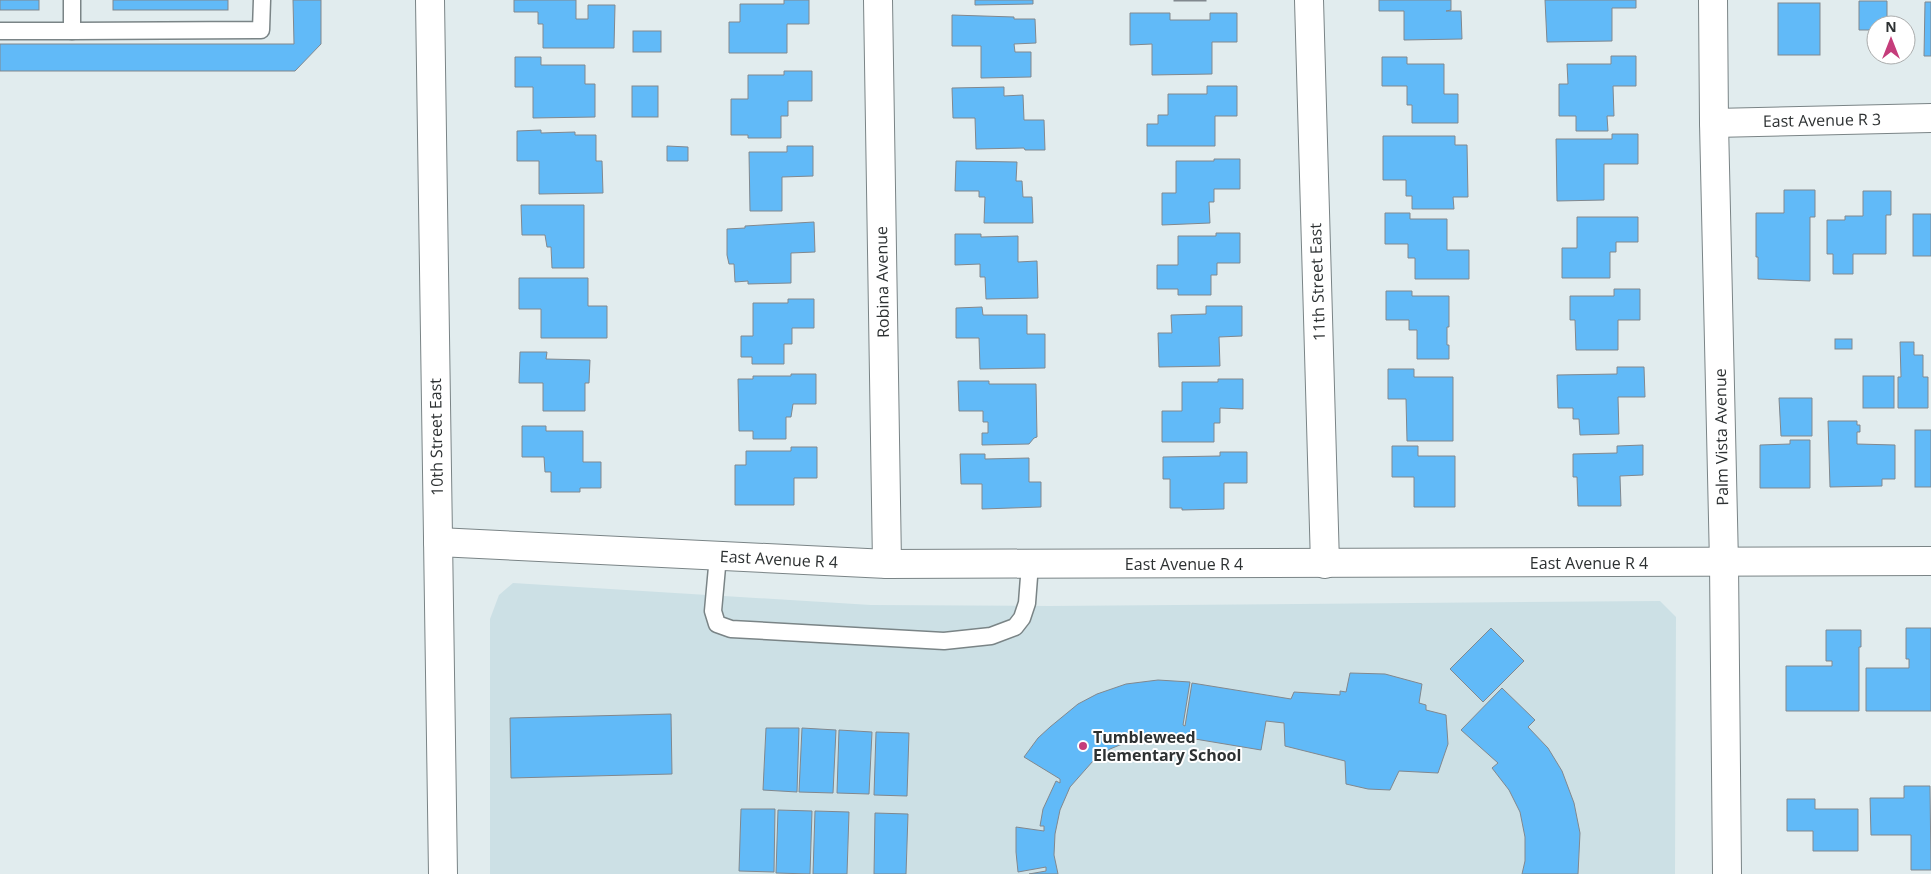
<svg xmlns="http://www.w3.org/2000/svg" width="1931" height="874" font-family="'Open Sans',sans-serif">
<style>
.built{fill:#cce0e5}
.building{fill:#61baf8;stroke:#81888e}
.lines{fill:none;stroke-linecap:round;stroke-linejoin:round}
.lane-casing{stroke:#7a8486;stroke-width:19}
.street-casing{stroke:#7a8486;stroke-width:30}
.secondary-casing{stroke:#7a8486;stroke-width:30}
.lane{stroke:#fff;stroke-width:16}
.street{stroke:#fff;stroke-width:28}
.secondary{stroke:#fff;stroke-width:28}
.poi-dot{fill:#c53d7b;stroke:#fff;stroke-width:2}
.labels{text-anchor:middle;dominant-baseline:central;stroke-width:4;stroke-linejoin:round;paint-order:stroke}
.street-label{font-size:16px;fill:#2d3132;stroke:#fff}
.poi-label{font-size:16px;font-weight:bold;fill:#2d3132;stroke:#fff;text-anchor:start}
</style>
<rect width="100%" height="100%" fill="#e1ecee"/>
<polygon class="built" points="513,583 871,605 1050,606 1660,601 1676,617 1675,874 490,874 490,619 499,595"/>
<g class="building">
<rect x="0" y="0" width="39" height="10"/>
<rect x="113" y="0" width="115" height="10"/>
<polygon points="293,0 321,0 321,44 295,71 0,71 0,44 294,44"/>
<polygon points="514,0 576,0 576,19 588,19 588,5 615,5 614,48 543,48 543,24 538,24 538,12 514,12"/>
<polygon points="784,0 809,0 809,24 787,24 787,53 729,53 729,22 740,22 740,4 784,4"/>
<polygon points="975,0 1033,0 1033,4 975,5"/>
<rect x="1174" y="0" width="32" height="1"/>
<polygon points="1379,0 1451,0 1451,10 1446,11 1461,11 1462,39 1404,40 1404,11 1379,11"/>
<polygon points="1545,0 1636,0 1636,8 1612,8 1612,41 1547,42"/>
<polygon points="1859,1 1887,1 1887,25 1876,25 1876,30 1859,30"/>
<polygon points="1925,2 1931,2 1931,56 1924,56"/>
<rect x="1778" y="3" width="42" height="52"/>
<polygon points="1130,13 1170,13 1170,20 1210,20 1210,13 1237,13 1237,42 1212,42 1212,74 1152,75 1152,44 1130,45"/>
<polygon points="952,15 1014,17 1014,19 1035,19 1036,43 1014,44 1015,52 1031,52 1031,77 981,78 981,46 952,46"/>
<rect x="633" y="31" width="28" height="21"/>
<polygon points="1611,56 1636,56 1636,86 1613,86 1614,116 1607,116 1608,131 1576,131 1576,116 1559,116 1559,84 1568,84 1567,64 1611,64"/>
<polygon points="515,57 541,57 541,65 585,65 585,84 595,84 595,117 533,118 533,87 515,87"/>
<polygon points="1382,57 1407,57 1407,64 1444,64 1444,94 1458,94 1458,123 1412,123 1412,105 1407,105 1407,86 1382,86"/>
<polygon points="784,71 812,71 812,101 788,101 788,116 781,116 781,138 748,138 748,135 731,135 731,99 748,99 748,75 784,75"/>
<rect x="632" y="86" width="26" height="31"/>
<polygon points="1207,86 1237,86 1237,116 1215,116 1215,146 1147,146 1147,124 1158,124 1158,115 1168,115 1168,94 1207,94"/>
<polygon points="1004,87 1004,96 1023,95 1024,120 1044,120 1045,150 1025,150 1024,148 976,149 975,118 953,118 952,88"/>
<polygon points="541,130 541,133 575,132 575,135 596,135 596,161 602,161 603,193 539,194 539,161 517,161 517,131"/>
<polygon points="1612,134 1638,134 1638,164 1604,164 1604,200 1557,201 1556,139 1612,139"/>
<polygon points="1383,136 1455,136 1455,145 1467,145 1468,197 1453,197 1454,209 1412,209 1412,196 1406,196 1406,180 1383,180"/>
<polygon points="667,146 688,147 688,161 667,161"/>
<polygon points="787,146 813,146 813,176 782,177 782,211 750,211 749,152 787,152"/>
<polygon points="1214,159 1240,159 1240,189 1214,189 1214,202 1209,202 1210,223 1162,225 1162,193 1176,193 1176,161 1214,161"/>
<polygon points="956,161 1017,162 1016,181 1022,181 1023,197 1032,197 1033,223 984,223 985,197 979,197 979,191 955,191"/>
<polygon points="1784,190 1815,190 1815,217 1810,217 1810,281 1758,279 1758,257 1756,257 1756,213 1784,213"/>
<polygon points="1863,191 1891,191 1891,215 1886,215 1886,254 1853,254 1853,274 1833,274 1833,254 1827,254 1827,220 1845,220 1845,216 1863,216"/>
<polygon points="521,205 584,205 584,268 552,268 551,247 547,247 545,235 522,235"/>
<polygon points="1385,213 1410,213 1410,219 1447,219 1447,250 1469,250 1469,279 1415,279 1415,258 1408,258 1408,244 1385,244"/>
<rect x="1913" y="214" width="18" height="42"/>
<polygon points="1577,217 1638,217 1638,242 1616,242 1616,252 1610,252 1610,278 1562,278 1562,248 1577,248"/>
<polygon points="814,222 815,252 791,253 791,283 748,284 748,281 735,282 734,264 729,264 727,255 727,229 745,228 745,226"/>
<polygon points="1216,233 1240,233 1240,263 1217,263 1217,275 1211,275 1211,295 1178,295 1178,289 1157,289 1157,265 1178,265 1178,236 1216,236"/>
<polygon points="955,234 981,234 981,237 1018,236 1018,262 1037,261 1038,298 986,299 985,277 980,277 980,264 955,265"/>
<polygon points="519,278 588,278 588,306 607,306 607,338 541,338 541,309 519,309"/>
<polygon points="1614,289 1640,289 1640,320 1618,320 1618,350 1576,350 1575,320 1570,320 1570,296 1614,296"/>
<polygon points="1386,291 1412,291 1412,296 1449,296 1449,327 1447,327 1447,345 1449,345 1449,359 1417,359 1417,330 1409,330 1409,320 1386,320"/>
<polygon points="788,299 814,299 814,328 792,328 792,344 784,344 784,364 752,364 752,357 741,357 741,336 753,336 753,303 788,303"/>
<polygon points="1206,306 1242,306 1242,336 1219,337 1220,366 1159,367 1158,333 1172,333 1171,315 1206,314"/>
<polygon points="982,307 983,315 1027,315 1027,334 1045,334 1045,368 980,369 979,338 956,338 956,308"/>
<rect x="1835" y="339" width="17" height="10"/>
<polygon points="1900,342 1914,342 1914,355 1923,355 1923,377 1928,377 1928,408 1898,408 1898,377 1901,377"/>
<polygon points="520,352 547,352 546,359 590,360 589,383 585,383 585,411 543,411 543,383 519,383"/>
<polygon points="1617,367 1644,367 1645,397 1618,397 1619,434 1580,435 1579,419 1573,419 1573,408 1558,408 1557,375 1617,374"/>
<polygon points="1388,369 1414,369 1414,377 1453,377 1453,441 1407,441 1406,399 1388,399"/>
<polygon points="791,374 816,374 816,404 793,404 791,417 786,417 786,439 753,439 753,431 739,431 738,379 753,379 753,376 791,376"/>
<rect x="1863" y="376" width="31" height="32"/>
<polygon points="1218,379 1243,379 1243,409 1220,408 1220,423 1214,423 1214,442 1162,442 1162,411 1182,411 1182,382 1218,382"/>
<polygon points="958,381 989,381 989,384 1036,384 1037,437 1034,438 1029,444 982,445 982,433 988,433 988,422 983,422 983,411 959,411"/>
<polygon points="1779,398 1812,398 1812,436 1781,436"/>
<polygon points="1828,421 1857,421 1857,425 1860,425 1860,432 1857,432 1857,444 1895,445 1895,479 1882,479 1882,486 1830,487"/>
<polygon points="522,426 546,426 546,431 583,431 583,462 601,462 601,488 580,488 580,492 551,492 551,472 545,472 544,457 522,457"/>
<rect x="1915" y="430" width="16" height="57"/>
<polygon points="1790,440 1810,440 1810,488 1760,488 1760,445 1790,444"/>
<polygon points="1643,445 1643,475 1620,476 1621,506 1578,506 1577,477 1573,477 1573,454 1617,453 1617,446"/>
<polygon points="1392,446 1418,446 1418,456 1455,456 1455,507 1414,507 1414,477 1392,477"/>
<polygon points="791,447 817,447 817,478 794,478 794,505 735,505 735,465 746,465 746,451 791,451"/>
<polygon points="1220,452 1247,452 1247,483 1224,483 1224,509 1182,510 1182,508 1170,508 1170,479 1163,479 1163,457 1220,456"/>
<polygon points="960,454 985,454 985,459 1029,458 1029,482 1041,482 1041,507 982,509 982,484 961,484"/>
<polygon points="1491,628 1524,661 1483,702 1450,669"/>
<polygon points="1906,628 1931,628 1931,711 1866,711 1866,668 1909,668 1909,659 1906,659"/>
<polygon points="1826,630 1861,630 1861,647 1859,647 1859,711 1786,711 1786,666 1832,666 1832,661 1826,661"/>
<polygon points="1350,673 1385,674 1422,684 1419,703 1426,705 1426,710 1446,715 1448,744 1438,773 1399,771 1390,790 1368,789 1346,784 1345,761 1285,746 1284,723 1266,721 1261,750 1177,736 1151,735 1137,738 1110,749 1093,761 1070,787 1060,810 1055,834 1054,855 1058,874 1029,874 1046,871 1046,867 1018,872 1016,852 1016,827 1044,831 1044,826 1040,826 1043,809 1056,781 1060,783 1060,779 1024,757 1038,738 1050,727 1078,704 1097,694 1126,684 1158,680 1190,682 1183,725 1185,726 1192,683 1291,699 1294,692 1340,695 1340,691 1346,692"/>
<polygon points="1502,688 1535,720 1528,727 1548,748 1562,771 1574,803 1580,833 1578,874 1522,874 1525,861 1525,837 1520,812 1509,790 1492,768 1498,763 1461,730"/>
<polygon points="671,714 672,774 511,778 510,718"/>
<polygon points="766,728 799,728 797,792 763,790"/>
<polygon points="802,728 836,730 833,793 799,792"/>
<polygon points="839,730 872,732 869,794 837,793"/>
<polygon points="876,732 909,733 907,796 874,795"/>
<polygon points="1904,786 1930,786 1931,870 1911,870 1911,835 1871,835 1870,798 1904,798"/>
<polygon points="1787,799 1815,799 1815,809 1858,809 1858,851 1813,851 1813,831 1787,831"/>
<polygon points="741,809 775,809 774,872 739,871"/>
<polygon points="778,810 812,811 810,874 776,873"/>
<polygon points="815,811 849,812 847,874 813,874"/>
<polygon points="875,813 908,814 906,874 874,874"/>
</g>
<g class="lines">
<defs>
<g id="lane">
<polyline points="0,31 72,31 72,0"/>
<polyline points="72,31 261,30 262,0"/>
<polyline points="718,556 713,611 717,624 731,629 944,641 991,636 1015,627 1022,618 1027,603 1030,564"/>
</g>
<g id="street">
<polyline points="878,0 887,564"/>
<polyline points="1309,0 1325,564"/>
<polyline points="1713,0 1714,123 1724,563 1727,874"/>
<polyline points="1714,123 1931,118"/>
</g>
<g id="secondary">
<polyline points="430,0 443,874"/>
<polyline points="438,542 887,564 1931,561"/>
</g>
</defs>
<use href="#lane" class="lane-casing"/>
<use href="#street" class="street-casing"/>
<use href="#secondary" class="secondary-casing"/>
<use href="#lane" class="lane"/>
<use href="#street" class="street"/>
<use href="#secondary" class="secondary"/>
</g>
<circle class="poi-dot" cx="1083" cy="746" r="5"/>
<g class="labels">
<g class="street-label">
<text transform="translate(1822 120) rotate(-1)">East Avenue R 3</text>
<text transform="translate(882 282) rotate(-91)">Robina Avenue</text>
<text transform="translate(1317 282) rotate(-92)">11th Street East</text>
<text transform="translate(436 437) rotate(-91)">10th Street East</text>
<text transform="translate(1721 437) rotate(-91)">Palm Vista Avenue</text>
<text transform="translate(779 559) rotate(3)">East Avenue R 4</text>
<text x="1589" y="563">East Avenue R 4</text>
<text x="1184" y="564">East Avenue R 4</text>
</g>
<g class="poi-label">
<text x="1093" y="737">Tumbleweed<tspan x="1093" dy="18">Elementary School</tspan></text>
</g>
</g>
<g transform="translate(1891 40)"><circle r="24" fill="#ffffff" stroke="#abadad"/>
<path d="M0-4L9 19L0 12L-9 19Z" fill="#c53d7b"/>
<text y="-8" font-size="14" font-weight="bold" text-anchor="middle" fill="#2d3132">N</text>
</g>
</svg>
